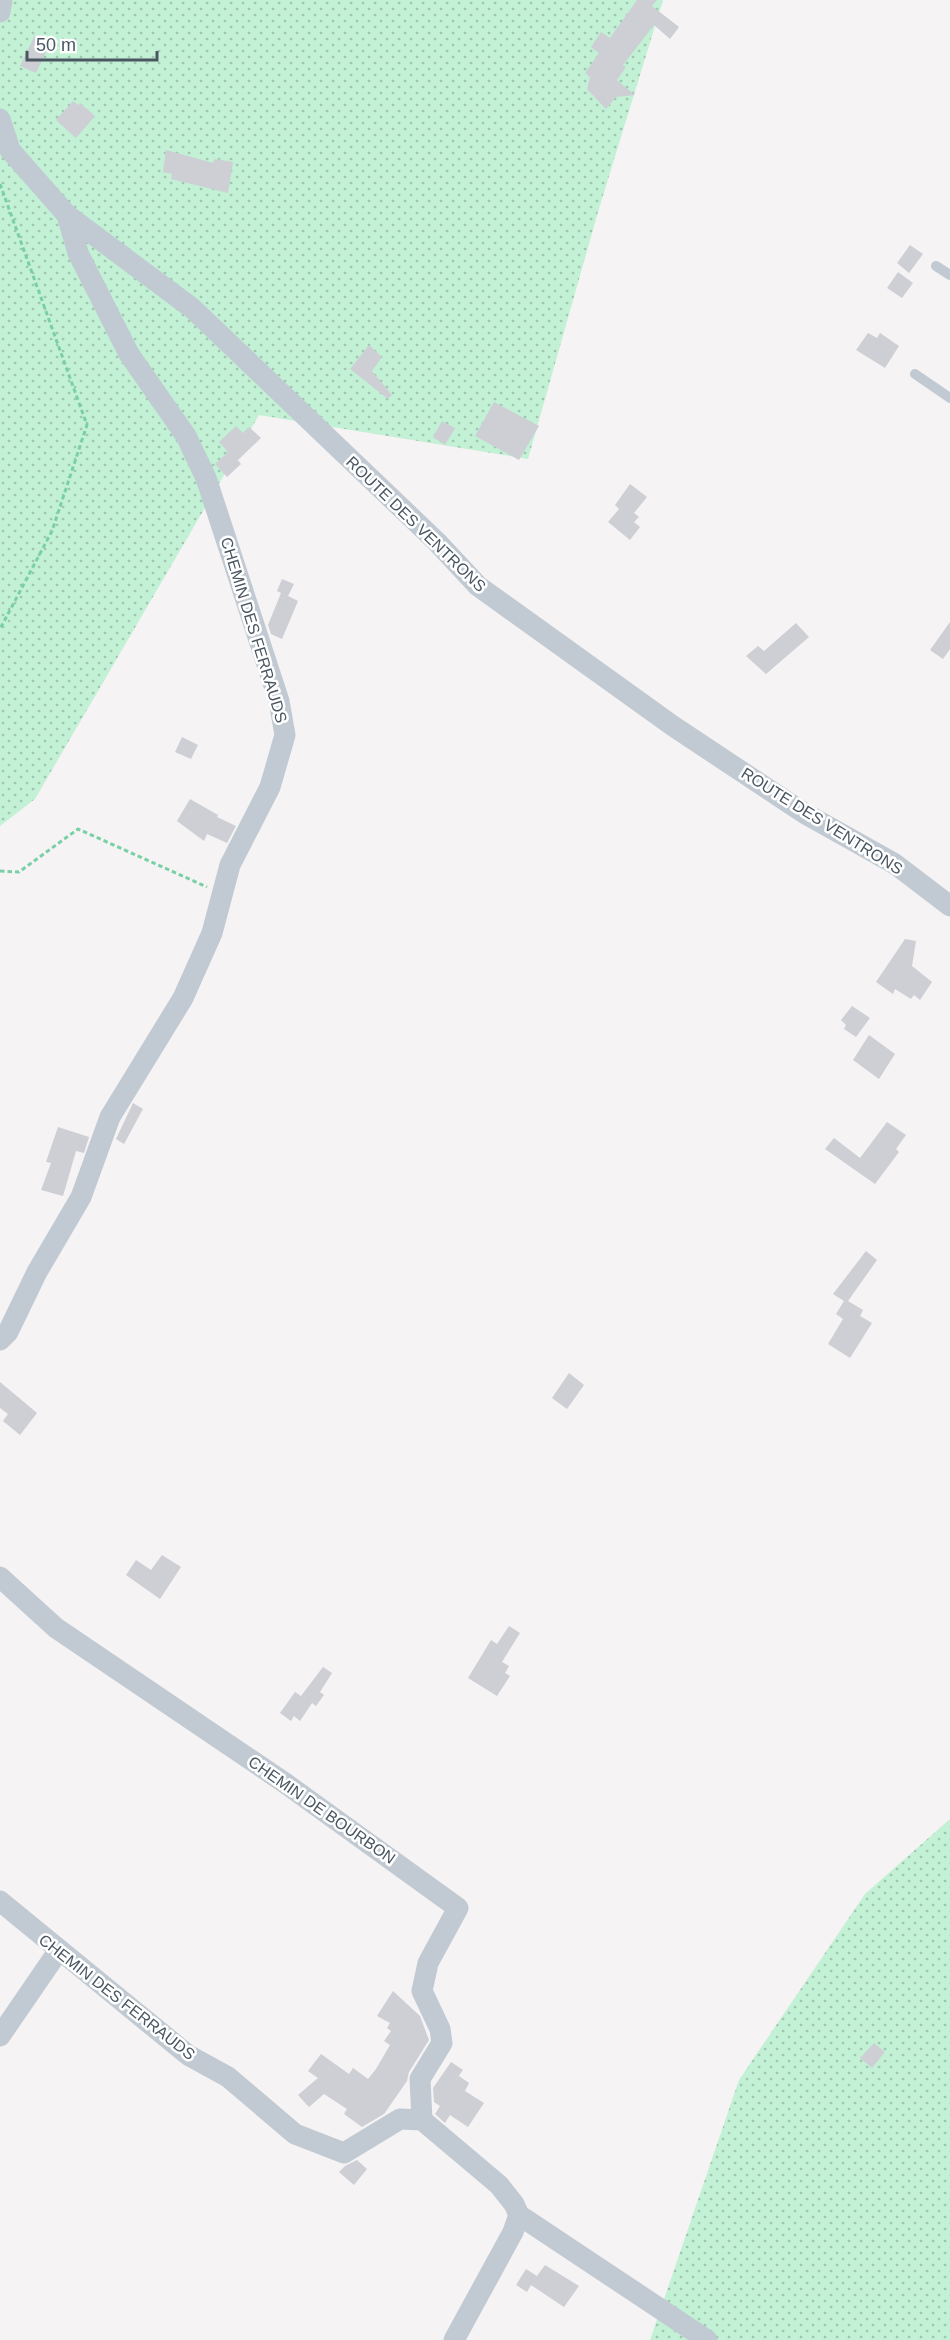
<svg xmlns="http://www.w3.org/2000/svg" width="950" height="2340" font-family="Arial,sans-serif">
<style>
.grass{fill:url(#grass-dots)}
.building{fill:#cdcfd5}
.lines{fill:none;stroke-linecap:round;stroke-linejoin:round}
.path{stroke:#7ad0a6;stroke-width:3;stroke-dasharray:4.5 3;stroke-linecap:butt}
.service{stroke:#c1cad2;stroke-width:10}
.minor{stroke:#c1cad2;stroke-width:21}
.labels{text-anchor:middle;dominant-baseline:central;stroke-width:5;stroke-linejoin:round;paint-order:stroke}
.street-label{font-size:16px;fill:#4a5661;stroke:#fff}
</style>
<defs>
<pattern id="grass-dots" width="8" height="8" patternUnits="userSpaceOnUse" patternTransform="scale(1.5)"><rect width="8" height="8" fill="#c3f1d5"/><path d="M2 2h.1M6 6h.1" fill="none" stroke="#a0c6b0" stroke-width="1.8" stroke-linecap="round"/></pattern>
</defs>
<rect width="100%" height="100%" fill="#f5f3f3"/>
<g class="grass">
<polygon points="0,0 663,0 598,212 528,459 259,415 35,799 0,826"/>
<polygon points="950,1819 950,2340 650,2340 739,2080 865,1894"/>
</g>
<g class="building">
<polygon points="637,0 657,0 652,6 679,27 670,39 654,25 623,65 626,67 617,80 635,95 616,97 606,109 587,89 590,77 585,73 599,53 591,47 601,32 610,38"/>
<polygon points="35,35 51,42 36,73 20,66"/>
<polygon points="73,101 78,105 80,103 95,116 76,138 56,120"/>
<polygon points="166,150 213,163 215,159 233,162 228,193 171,179 172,174 163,172"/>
<polygon points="910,245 923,254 909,273 897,263"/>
<polygon points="898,272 913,283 902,298 887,288"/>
<polygon points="868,333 877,338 880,333 899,346 885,368 856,350"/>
<polygon points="369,345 382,357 372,371 392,395 388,399 350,369"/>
<polygon points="494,402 539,426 519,460 475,436"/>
<polygon points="442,421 455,428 445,445 433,437"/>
<polygon points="236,426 243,433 249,427 261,438 238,460 241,464 227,477 215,464 228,452 219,442"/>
<polygon points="630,484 647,497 634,513 639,517 634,522 640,527 630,540 608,522 619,509 615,505"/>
<polygon points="282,579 294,584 288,596 298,601 282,639 271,634 268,625 281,593 277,591"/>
<polygon points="950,622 950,649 943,659 930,650"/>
<polygon points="796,623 809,637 766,674 746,656 758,646 764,651"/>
<polygon points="182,737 198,745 191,759 175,752"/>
<polygon points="190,799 218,815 217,817 236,826 227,843 207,834 204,841 177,821"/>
<polygon points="905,939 916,941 912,966 932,982 920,1000 914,995 911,999 895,989 893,994 876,982"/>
<polygon points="852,1006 870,1018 856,1037 844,1029 846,1025 841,1020"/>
<polygon points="869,1035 895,1054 879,1079 853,1060"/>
<polygon points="133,1103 143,1109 124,1144 116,1139"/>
<polygon points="887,1122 906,1135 896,1149 899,1152 875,1184 825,1149 834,1138 860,1158"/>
<polygon points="58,1127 89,1137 84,1153 76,1151 63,1196 41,1190 51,1163 46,1162"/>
<polygon points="866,1251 877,1260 848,1301 863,1310 860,1316 872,1323 850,1358 828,1344 843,1319 836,1314 844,1301 833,1294"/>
<polygon points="569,1373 584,1385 567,1409 552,1398"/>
<polygon points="0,1382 37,1413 20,1435 3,1421 8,1414 0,1408"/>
<polygon points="162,1555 181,1567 160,1599 126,1575 136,1560 151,1570"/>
<polygon points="509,1626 520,1633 502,1662 509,1666 505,1673 510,1676 497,1696 468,1678 491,1640 497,1644"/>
<polygon points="323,1667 332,1673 320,1692 324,1695 316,1706 312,1703 300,1721 294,1716 291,1721 280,1713 295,1692 301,1696"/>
<polygon points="393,1991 420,2016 429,2040 409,2072 407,2081 384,2114 362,2127 344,2114 347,2109 324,2094 309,2107 298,2095 318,2078 308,2071 321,2054 349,2074 353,2068 368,2079 376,2069 390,2045 384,2041 391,2031 387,2028 390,2023 377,2016"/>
<polygon points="874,2043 885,2052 872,2068 860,2058"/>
<polygon points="451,2062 463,2070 453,2084 459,2076 469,2083 465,2091 484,2103 468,2127 450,2115 445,2123 435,2114 440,2106 434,2102 433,2088"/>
<polygon points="357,2160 367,2169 354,2185 339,2172 345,2166"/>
<polygon points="545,2265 579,2286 564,2307 531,2285 527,2292 516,2285 526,2269 537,2276"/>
</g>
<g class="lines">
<g class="path">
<polyline points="0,184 87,425 52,531 0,629"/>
<polyline points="0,871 19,872 78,829 207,887"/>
</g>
<g class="service">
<polyline points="936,266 950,275"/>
<polyline points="915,374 950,398"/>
</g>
<g class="minor">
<polyline points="0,12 2,0"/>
<polyline points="0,119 10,150 67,215 192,308 437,542 478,586 673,726 804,813 895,864 950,906"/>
<polyline points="0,1340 8,1332 37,1272 81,1197 110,1117 183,998 212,933 230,865 270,787 285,735 279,701 206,478 186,436 129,354 78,253 67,215"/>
<polyline points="0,1577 56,1628 285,1783 458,1908 428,1963 422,1991 440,2029 442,2043 420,2079 422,2120"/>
<polyline points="0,1901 188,2055 228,2077 295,2134 344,2153 400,2119 422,2120 499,2185 514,2204 519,2215 707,2340"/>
<polyline points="0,2036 59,1950"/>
<polyline points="454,2340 513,2232 519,2215"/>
</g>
</g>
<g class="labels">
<g class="street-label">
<text transform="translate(416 524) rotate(44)">ROUTE DES VENTRONS</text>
<text transform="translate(254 630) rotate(73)">CHEMIN DES FERRAUDS</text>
<text transform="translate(822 821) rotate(32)">ROUTE DES VENTRONS</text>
<text transform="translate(322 1810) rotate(35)">CHEMIN DE BOURBON</text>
<text transform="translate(117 1997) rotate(38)">CHEMIN DES FERRAUDS</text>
</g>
</g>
<path d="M27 51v9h130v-9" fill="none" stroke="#4a5661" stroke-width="3"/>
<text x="36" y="51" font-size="18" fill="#4a5661" stroke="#ffffff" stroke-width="4.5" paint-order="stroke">50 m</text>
</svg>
